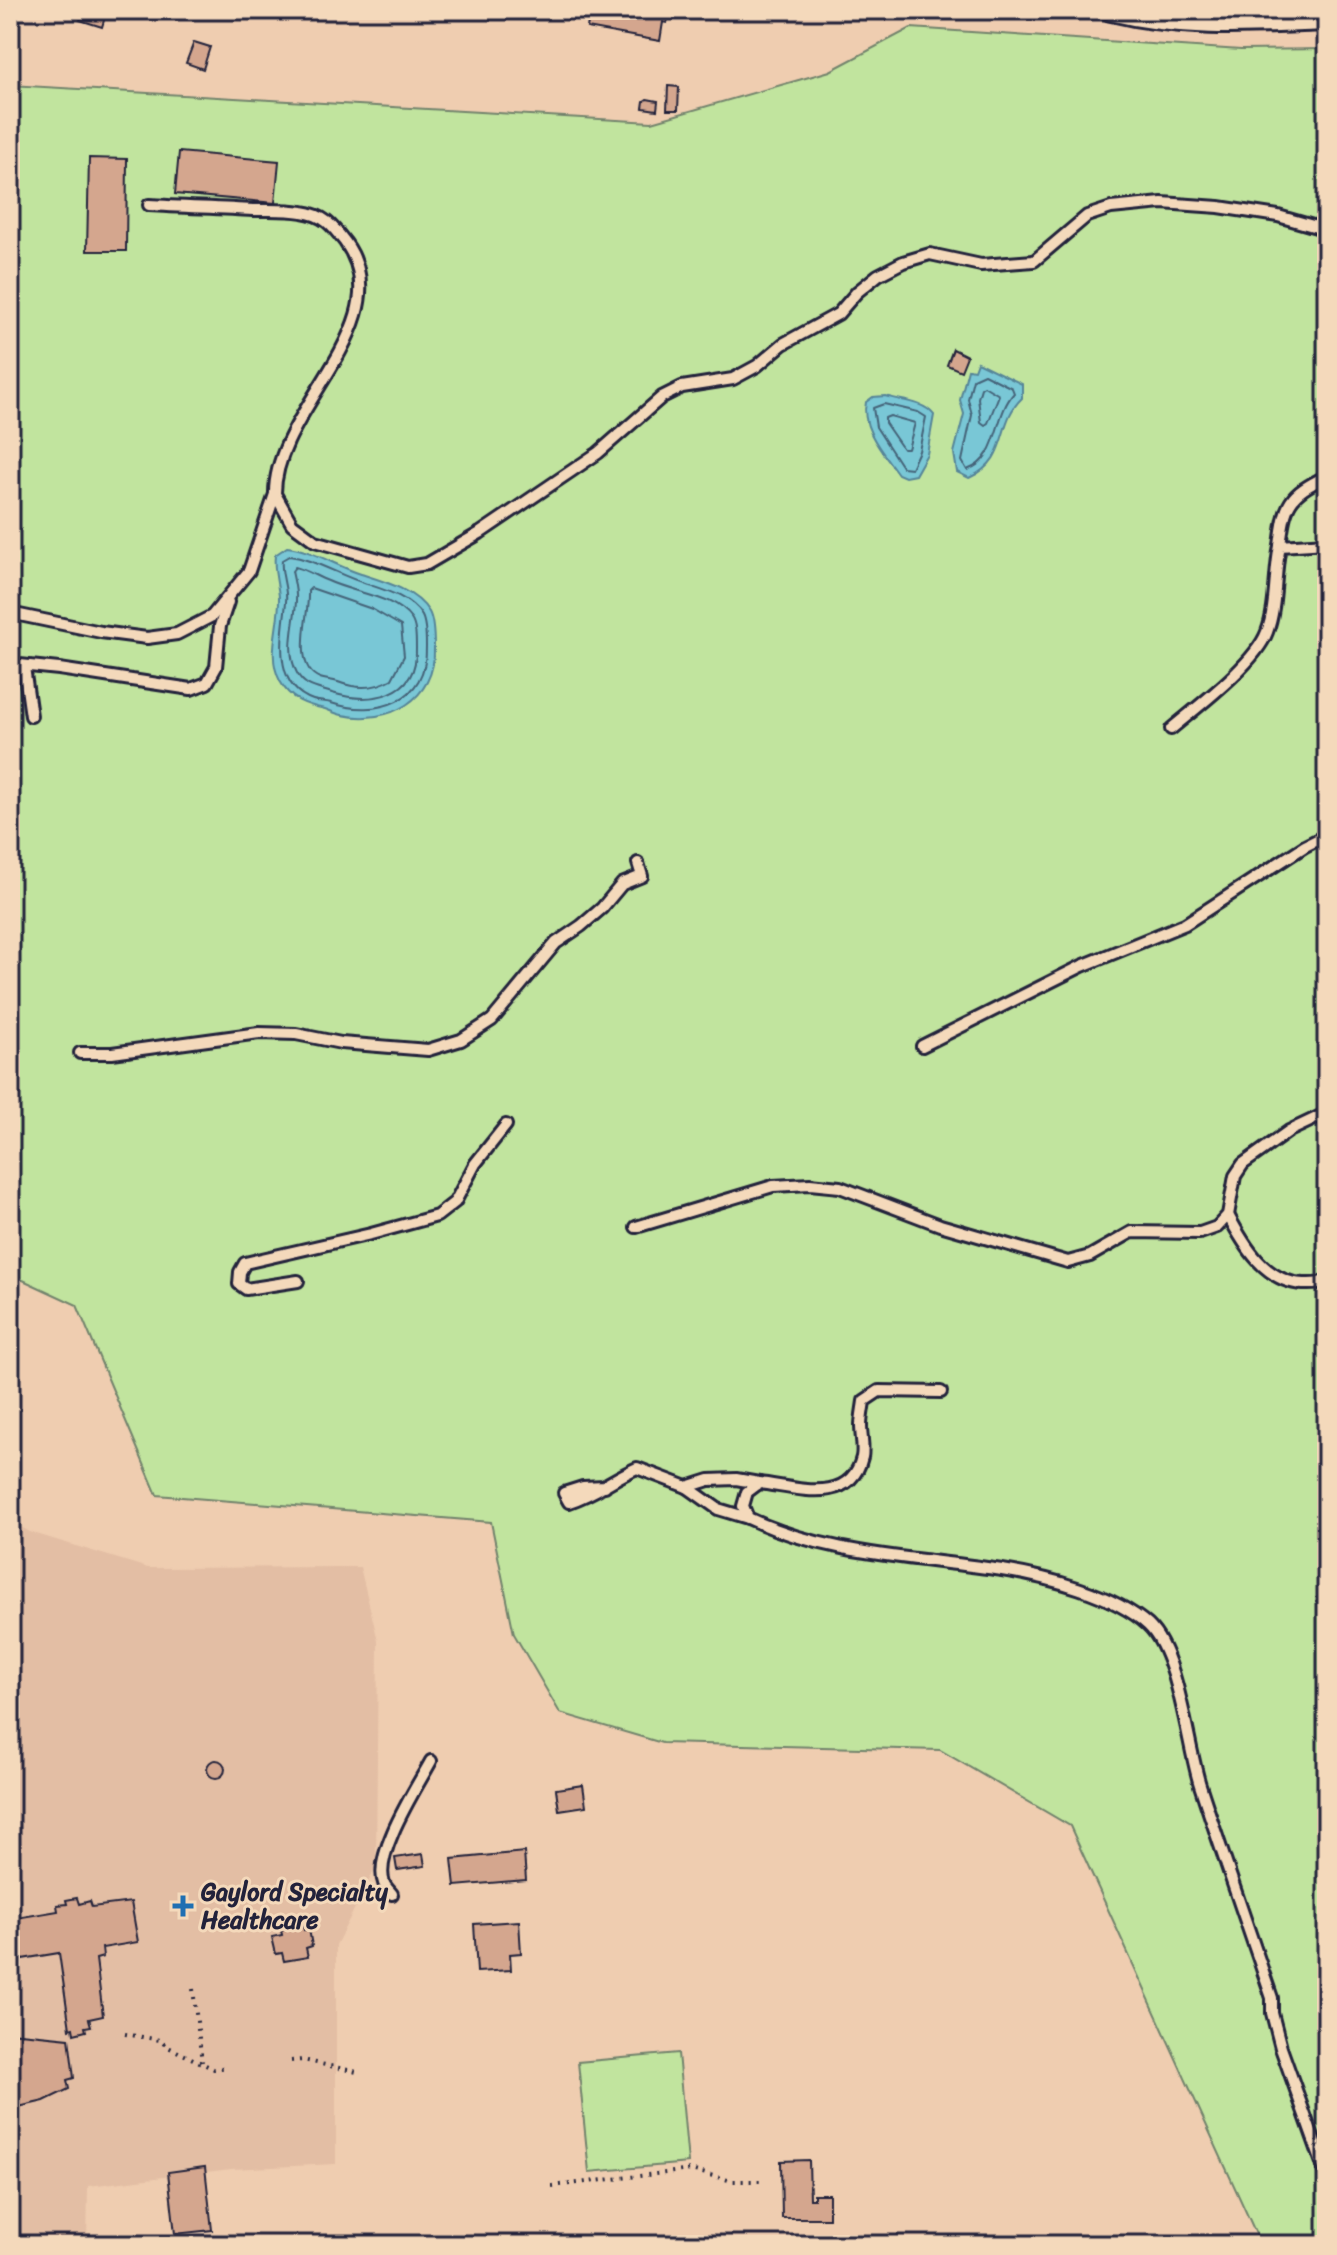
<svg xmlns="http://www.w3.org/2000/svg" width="1337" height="2255" font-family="Sriracha,sans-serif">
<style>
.built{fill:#e3bea4}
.green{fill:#c1e49e;stroke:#72836c;stroke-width:2}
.water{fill:#79c7d6;stroke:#568598;stroke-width:2}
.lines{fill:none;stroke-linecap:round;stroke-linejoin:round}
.shore{stroke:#456479;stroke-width:2}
.building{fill:#d4a68e;stroke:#22223b;stroke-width:2}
.lane-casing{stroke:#22223b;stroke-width:16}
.street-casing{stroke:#22223b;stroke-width:26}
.path{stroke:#22223b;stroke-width:4;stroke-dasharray:2 6;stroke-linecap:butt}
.lane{stroke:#f4d9bb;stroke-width:10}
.street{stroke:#f4d9bb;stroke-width:20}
.poi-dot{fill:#1f6fb2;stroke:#f4d9bb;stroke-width:3}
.labels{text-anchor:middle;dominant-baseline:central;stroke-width:6;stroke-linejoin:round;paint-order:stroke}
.poi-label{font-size:24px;font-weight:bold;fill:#22223b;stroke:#f4d9bb;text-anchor:start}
</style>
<rect width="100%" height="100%" fill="#efcdb0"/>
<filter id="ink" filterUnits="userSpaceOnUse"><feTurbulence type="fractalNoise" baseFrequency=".0125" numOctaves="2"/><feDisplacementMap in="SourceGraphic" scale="16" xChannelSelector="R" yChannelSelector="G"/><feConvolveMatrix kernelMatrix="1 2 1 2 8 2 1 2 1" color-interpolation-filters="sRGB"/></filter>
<g filter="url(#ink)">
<polygon class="built" points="10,1521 30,1532 148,1568 360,1567 378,1641 376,1867 336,1945 336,2164 231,2169 88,2186 87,2245 10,2245"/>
<g class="green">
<polygon points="911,28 1241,50 1327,49 1327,2245 1261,2245 1070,1826 940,1750 662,1743 560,1713 514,1634 491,1522 157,1495 77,1305 10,1274 10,85 652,122 830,71"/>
<polygon points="678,2053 688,2163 589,2172 578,2062"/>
</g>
<g class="water">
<path d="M977,362L1022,384V398C995,424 1011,459 969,478L957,472L954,453L964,414L960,400L968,369L974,370Z"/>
<path d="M885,396C901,401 923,401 934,415L927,454L915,475L905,477L898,474C884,454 860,428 866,402L873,397Z"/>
<path d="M287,547C313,550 336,566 361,574C383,581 416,590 429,612C434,621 434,637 434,648C436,700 389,725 342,715C336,714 331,711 325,709C306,705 290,700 280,681C266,654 280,626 279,597C278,583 273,570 275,555Z"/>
</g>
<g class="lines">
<g class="shore">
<path d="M984,374L1012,388L1014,393C993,416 1000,459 967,470L962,461L972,415L968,399L973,379Z"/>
<polygon points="984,386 999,395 988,423 985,425 981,422 978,398 981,388"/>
<polygon points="884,404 918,412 926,417 919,451 911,468 902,467 876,427 873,408"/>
<polygon points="890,416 915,423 908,449 903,449 885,423 885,418"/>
<path d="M289,556C311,558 341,576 364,583C382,589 411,597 422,616C426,624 426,637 426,646C428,702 377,718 331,703C325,701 319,702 313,700C271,685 283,635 286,602C288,588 280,574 282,560Z"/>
<path d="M295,567C307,570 317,577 328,581C353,593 393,595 411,619C416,626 416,638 416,648C418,698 370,704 332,693C318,688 305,688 297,673C285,651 295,624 296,601C297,591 294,581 292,571Z"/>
<path d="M311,588L372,609L401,626L404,656L392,679C375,689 356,689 338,682C332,680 325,680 320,678C291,667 310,614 308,591Z"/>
</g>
</g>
<g class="building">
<polygon points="83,10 107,10 102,27 80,20"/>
<polygon points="590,10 630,10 668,18 667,23 663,22 660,41 587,28"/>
<polygon points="194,42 210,47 203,69 186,63"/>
<polygon points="668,86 679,87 678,110 667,110"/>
<polygon points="647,99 658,101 657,110 643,108 644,101"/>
<polygon points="179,152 279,161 275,203 175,194"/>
<polygon points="89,158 127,159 126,251 87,251"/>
<polygon points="953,349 967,356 961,371 947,365"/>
<circle cx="216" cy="1769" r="9"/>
<polygon points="583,1785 586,1806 559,1810 556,1789"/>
<polygon points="524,1852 526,1880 455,1886 452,1859"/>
<polygon points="423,1854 425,1866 397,1870 395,1858"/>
<polygon points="77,1898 79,1904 90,1901 92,1907 131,1902 138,1942 102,1948 103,1957 96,1959 103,2016 89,2019 91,2026 85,2027 86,2031 74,2034 73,2028 70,2029 59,1953 10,1961 10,1919 58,1911 57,1905 67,1904 66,1900"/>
<polygon points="294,1918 294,1922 302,1921 304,1930 309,1929 312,1946 306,1948 308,1957 284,1961 282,1953 276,1954 272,1937 282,1935 281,1930 285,1929 283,1920"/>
<polygon points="519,1921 521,1953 510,1954 511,1970 477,1972 474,1924"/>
<polygon points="10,2032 69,2038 74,2078 67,2080 69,2089 44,2101 10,2109"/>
<polygon points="809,2160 810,2199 814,2199 814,2194 829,2194 829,2218 782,2218 781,2161"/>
<polygon points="205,2167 212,2230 175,2234 168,2172"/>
</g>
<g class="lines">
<defs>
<g id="lane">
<polyline points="275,494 292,524 315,541 408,567 427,564 480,533 598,453 662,397 682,387 733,379 757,366 783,344 838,314 857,292 878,275 903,262 930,254 981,265 1034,261 1087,216 1111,208 1162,203 1219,207 1278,216 1327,230"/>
<path d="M1280,546C1285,503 1288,495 1327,476"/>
<path d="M10,613L101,632L147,638L177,634L212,616L249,571L275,494C274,409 404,323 345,242C332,225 324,215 302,212C286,209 269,210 253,210C218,208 183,207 149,205"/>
<polyline points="10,664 59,669 191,689 207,683 216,667 220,626 228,602"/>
<polyline points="24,667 31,716"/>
<path d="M1171,729C1197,707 1255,664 1267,632C1277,606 1274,574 1280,546L1327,543"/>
<polyline points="922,1046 1082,966 1185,924 1305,846 1327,835"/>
<polyline points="80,1053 112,1053 259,1033 296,1034 341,1043 428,1050 461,1040 492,1020 556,943 581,926 602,908 622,884 642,876 638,863"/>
<path d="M1228,1215C1244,1245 1265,1282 1303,1284C1313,1284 1319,1285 1327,1279"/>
<polyline points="636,1227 773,1186 810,1184 840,1187 940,1225 1068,1262 1090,1256 1132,1232 1200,1233 1217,1227 1228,1215 1235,1176 1243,1164 1289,1131 1327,1113"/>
<polyline points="298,1281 246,1289 239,1284 240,1272 245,1263 371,1234 437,1216 455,1202 475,1164 506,1125"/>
<path d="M941,1392L879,1391L864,1401C863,1409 861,1418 861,1426C861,1436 864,1448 862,1457C850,1507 795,1487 759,1483L747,1492L743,1506L748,1518C829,1556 916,1557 1002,1570C1047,1577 1114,1594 1148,1625C1179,1654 1187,1744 1200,1785C1223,1856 1248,1927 1272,1998V2013L1281,2048L1327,2177"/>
<path d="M605,1486L583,1487L564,1493L569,1502C595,1494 612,1479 637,1468L687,1487L709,1480L736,1479L759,1483"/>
<polyline points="687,1487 718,1509 748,1518"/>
<path d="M392,1894C389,1890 385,1887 384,1883C373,1854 417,1787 431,1761"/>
</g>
<path id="street" d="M1111,10C1183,28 1254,23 1327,20"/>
</defs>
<use href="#lane" class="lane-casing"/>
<use href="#street" class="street-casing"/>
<g class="path">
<polyline points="193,1989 202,2062"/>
<polyline points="125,2034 160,2040 166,2046 214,2069 228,2067"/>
<polyline points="291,2061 303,2060 357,2072"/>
<polyline points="552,2186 691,2170 732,2181 764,2181"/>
</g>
<use href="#lane" class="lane"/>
<use href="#street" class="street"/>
</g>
</g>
<path class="poi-dot" d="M179 1894h8v8h8v8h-8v8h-8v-8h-8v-8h8z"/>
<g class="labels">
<g class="poi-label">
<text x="201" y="1892">Gaylord Specialty<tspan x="201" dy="28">Healthcare</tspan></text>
</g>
</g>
<rect width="1337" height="2255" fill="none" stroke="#f4d9bb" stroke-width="40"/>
<rect x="20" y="20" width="1297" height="2215" fill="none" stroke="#22223b" stroke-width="3" filter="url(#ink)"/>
</svg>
